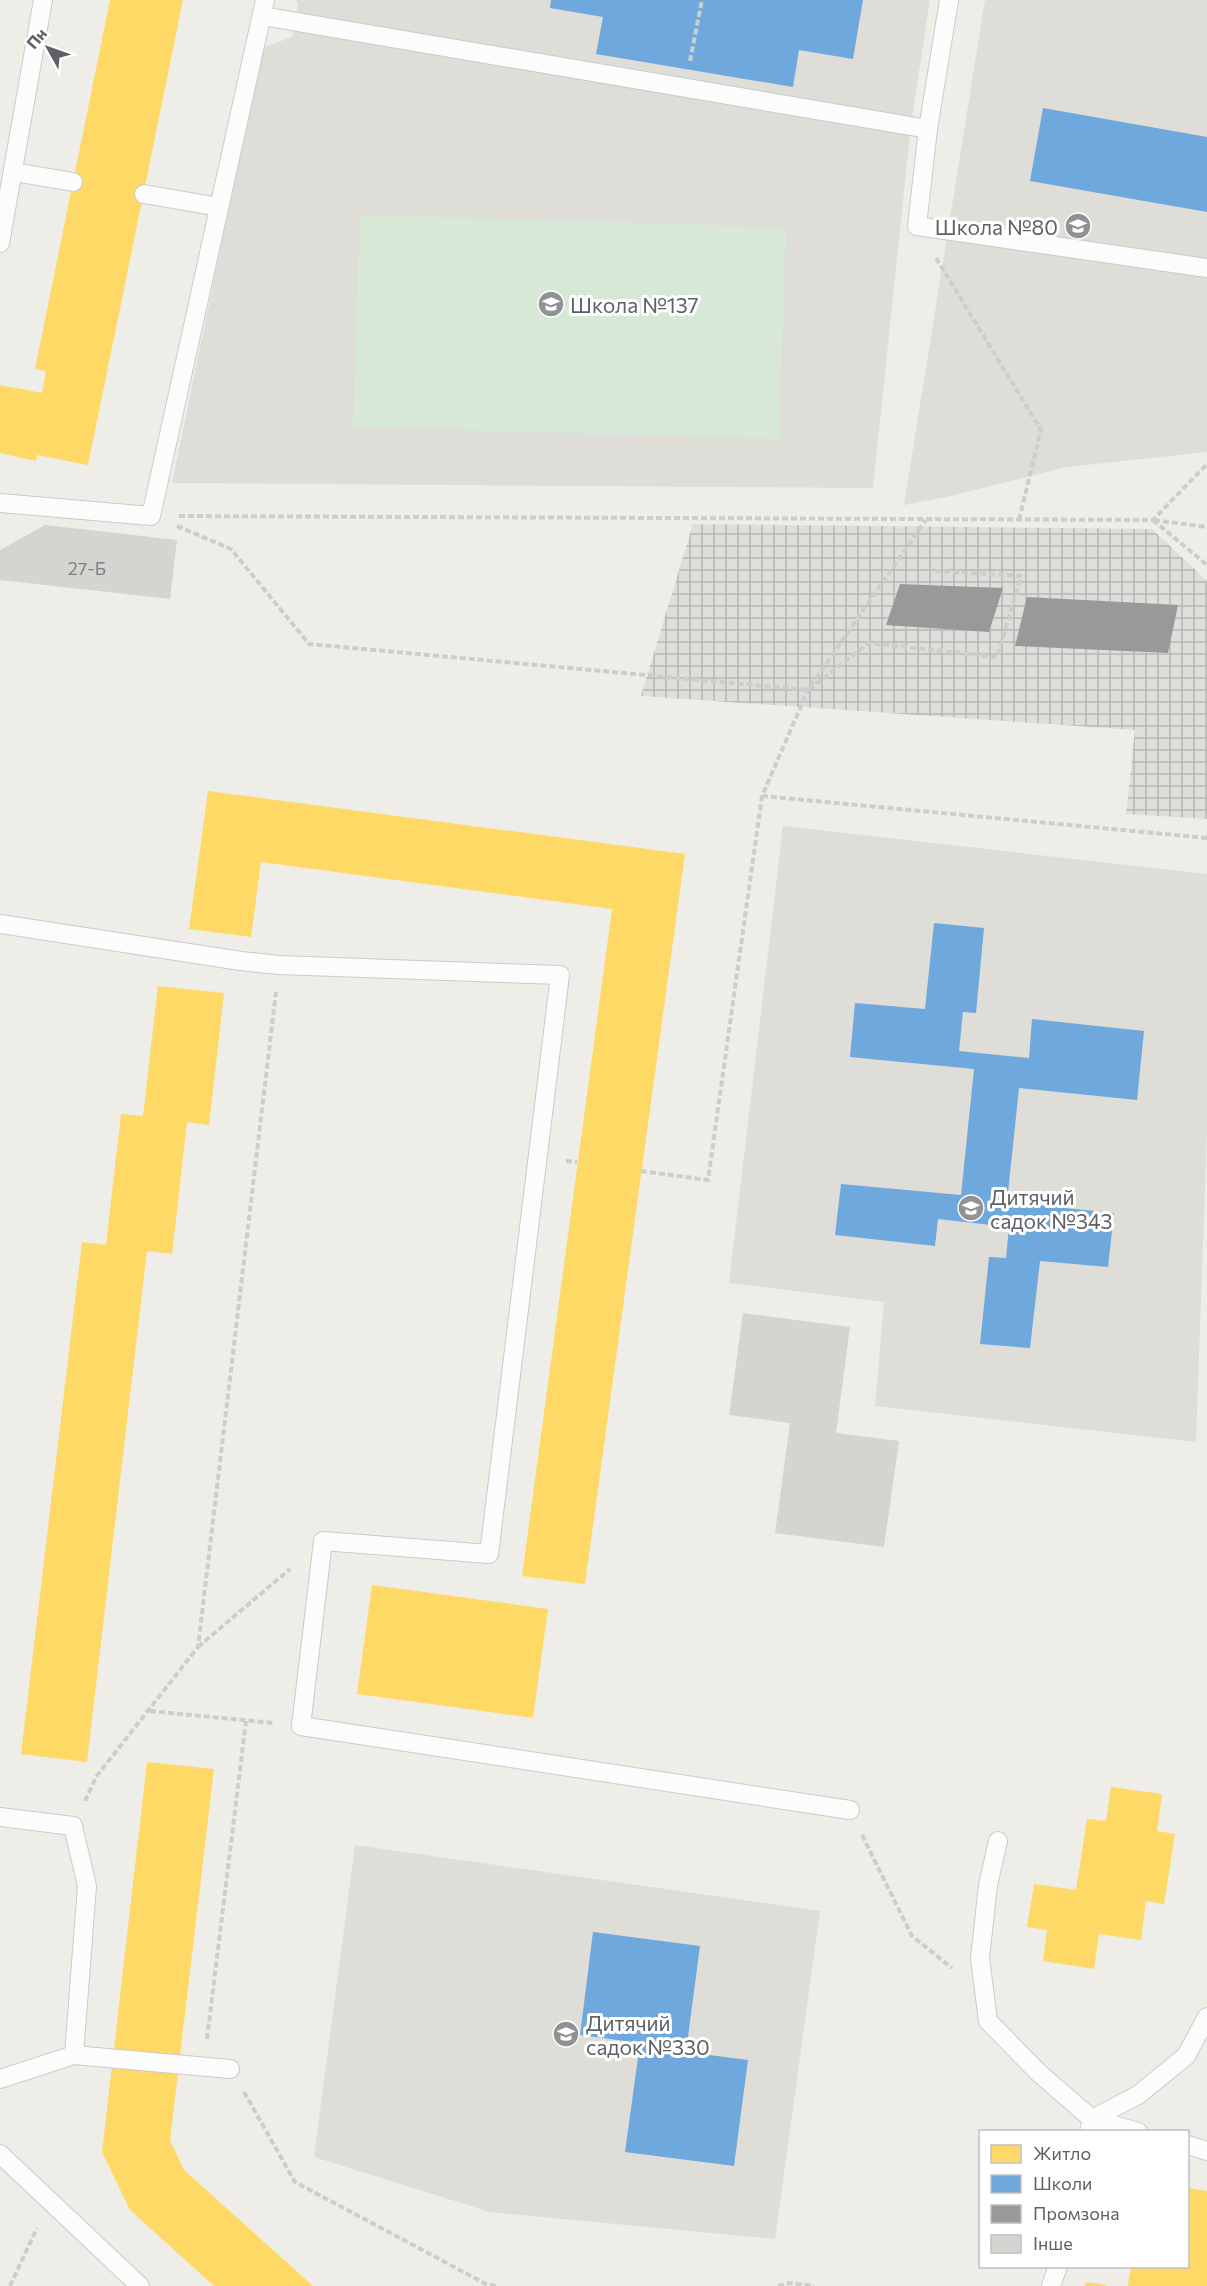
<svg xmlns="http://www.w3.org/2000/svg" width="1207" height="2286" font-family="Commissioner,sans-serif">
<style>
.industrial{fill:url(#industrial-grid)}
.education{fill:#deddd7}
.park{fill:#d7e9d6}
.homes{fill:#ffd966}
.schools{fill:#6fa8dc}
.industry{fill:#999}
.building{fill:#d4d4d1}
.lines{fill:none;stroke-linecap:round;stroke-linejoin:round}
.lane-casing{stroke:#cbcbcb;stroke-width:20}
.path{stroke:#cacecc;stroke-width:4;stroke-dasharray:6 3;stroke-linecap:butt}
.lane{stroke:#fcfcfc;stroke-width:18}
.labels{text-anchor:middle;dominant-baseline:central;stroke-width:6;stroke-linejoin:round;paint-order:stroke}
.number-label{font-size:18px;fill:#7d7f82}
.poi-label{font-size:21px;fill:#5e6166;stroke:#fff;text-anchor:start}
</style>
<defs>
<pattern id="industrial-grid" width="8" height="8" patternUnits="userSpaceOnUse" patternTransform="scale(1.5)"><rect width="8" height="8" fill="#dfdeda"/><path d="M0 4h8M4 0v8" fill="none" stroke="#b8b7b5"/></pattern>
</defs>
<rect width="100%" height="100%" fill="#eeede8"/>
<polygon class="industrial" points="693,524 1152,529 1207,581 1207,819 1126,814 1135,730 641,696"/>
<g class="education">
<polygon points="295,0 930,0 911,125 873,488 172,483 262,48 292,37 298,3"/>
<polygon points="985,0 1207,0 1207,452 1067,467 946,497 904,505"/>
<polygon points="783,826 1207,874 1207,1133 1196,1442 875,1406 884,1302 729,1283"/>
<polygon points="355,1845 820,1911 775,2239 490,2212 314,2157"/>
</g>
<polygon class="park" points="360,215 786,227 779,439 353,427"/>
<g class="homes">
<polygon points="110,0 183,0 88,465 37,455 36,461 0,453 0,385 42,393 46,371 35,369"/>
<polygon points="208,791 685,854 585,1584 522,1576 612,909 261,862 251,937 189,929"/>
<polygon points="158,986 224,993 209,1125 187,1122 172,1254 147,1251 87,1762 21,1754 82,1242 106,1245 121,1114 143,1116"/>
<polygon points="372,1585 548,1609 533,1718 357,1694"/>
<polygon points="147,1762 214,1769 170,2140 184,2170 313,2286 214,2286 130,2210 102,2152"/>
<polygon points="1111,1787 1162,1794 1157,1831 1175,1834 1164,1904 1146,1901 1141,1940 1099,1934 1094,1969 1043,1961 1047,1930 1027,1927 1034,1884 1076,1890 1087,1819 1106,1821"/>
<polygon points="1188,2188 1207,2191 1207,2286 1128,2286 1131,2266 1188,2266"/>
<polygon points="1086,2282 1106,2285 1106,2286 1085,2286"/>
</g>
<g class="schools">
<polygon points="551,0 863,0 853,59 799,50 793,87 596,54 603,17 550,8"/>
<polygon points="1043,108 1207,137 1207,212 1030,181"/>
<polygon points="934,923 984,928 976,1013 963,1012 959,1051 1029,1058 1032,1019 1144,1031 1137,1100 1019,1088 1007,1202 1114,1213 1108,1267 1040,1261 1030,1348 980,1344 989,1257 1006,1258 1009,1227 938,1219 935,1246 835,1235 841,1184 961,1195 974,1069 850,1057 855,1003 925,1009"/>
<polygon points="593,1932 700,1946 686,2052 748,2060 734,2166 625,2152 640,2043 580,2035"/>
</g>
<g class="industry">
<polygon points="900,584 1003,588 989,632 886,625"/>
<polygon points="1027,597 1178,605 1168,653 1015,646"/>
</g>
<g class="building">
<polygon points="45,525 177,540 170,599 0,580 0,550"/>
<polygon points="743,1313 850,1327 836,1433 899,1441 884,1547 775,1533 790,1423 729,1415"/>
</g>
<g class="lines">
<defs>
<g id="lane">
<polyline points="949,0 928,129 917,226 1207,268"/>
<polyline points="262,16 928,129"/>
<polyline points="14,172 73,182"/>
<polyline points="144,194 219,207"/>
<polyline points="0,243 43,0"/>
<polyline points="0,503 151,516 265,0"/>
<polyline points="0,924 241,961 279,965 560,975 489,1554 323,1541 301,1726 850,1810"/>
<polyline points="0,1817 73,1826 87,1886 74,2055 0,2079"/>
<polyline points="998,1841 988,1885 980,1958 988,2021 1039,2073 1092,2119 1138,2095 1186,2056 1207,2017"/>
<polyline points="74,2055 230,2069"/>
<polyline points="1089,2132 1092,2119 1138,2132"/>
<polyline points="1188,2145 1207,2151"/>
<polyline points="0,2154 140,2286"/>
<polyline points="1051,2286 1058,2266"/>
</g>
</defs>
<use href="#lane" class="lane-casing"/>
<g class="path">
<polyline points="690,61 702,0"/>
<polyline points="936,258 1041,430 1019,520"/>
<polyline points="179,516 1153,520 1207,464"/>
<polyline points="1153,520 1207,565"/>
<polyline points="1154,520 1207,527"/>
<polyline points="177,526 231,549 309,644 808,690 869,643 997,657 1021,576 935,571"/>
<polyline points="762,796 1207,838"/>
<polyline points="566,1161 577,1162"/>
<polyline points="641,1171 708,1180 762,796 808,690 926,520"/>
<polyline points="198,1647 290,1569"/>
<polyline points="150,1711 273,1723"/>
<polyline points="85,1801 96,1777 198,1647 276,992"/>
<polyline points="862,1835 912,1936 952,1968"/>
<polyline points="207,2039 246,1721"/>
<polyline points="244,2092 295,2182 486,2284 498,2286"/>
<polyline points="10,2286 37,2228"/>
<polyline points="778,2286 789,2283 814,2286"/>
</g>
<use href="#lane" class="lane"/>
</g>
<defs>
<symbol id="school-disc" viewBox="-11 -11 22 22"><circle r="9.5" fill="#909294" stroke="#fff"/><path d="M0-5L7-2L0 1L-7-2ZM-4 1L0 2.5L4 1V4Q0 6-4 4Z" fill="#fff"/></symbol>
</defs>
<g fill-rule="evenodd">
<use href="#school-disc" x="1063" y="211" width="30" height="30"/>
<use href="#school-disc" x="536" y="289" width="30" height="30"/>
<use href="#school-disc" x="956" y="1193" width="30" height="30"/>
<use href="#school-disc" x="551" y="2019" width="30" height="30"/>
</g>
<g class="labels">
<g class="number-label">
<text x="87" y="568">27-Б</text>
</g>
<g class="poi-label">
<text x="1058" y="226" text-anchor="end">Школа №80</text>
<text x="570" y="304">Школа №137</text>
<text x="990" y="1196">Дитячий<tspan x="990" dy="24">садок №343</tspan></text>
<text x="586" y="2022">Дитячий<tspan x="586" dy="24">садок №330</tspan></text>
</g>
</g>
<rect x="979" y="2130" width="210" height="138" fill="#ffffff" stroke="#bfc0c2" stroke-width="1.5"/>
<rect x="991" y="2145" width="30" height="18" fill="#ffd966" stroke="#bfc0c2" stroke-width="1.5"/>
<text x="1033" y="2160" font-size="18" fill="#5e6166">Житло</text>
<rect x="991" y="2175" width="30" height="18" fill="#6fa8dc" stroke="#bfc0c2" stroke-width="1.5"/>
<text x="1033" y="2190" font-size="18" fill="#5e6166">Школи</text>
<rect x="991" y="2205" width="30" height="18" fill="#999999" stroke="#bfc0c2" stroke-width="1.5"/>
<text x="1033" y="2220" font-size="18" fill="#5e6166">Промзона</text>
<rect x="991" y="2235" width="30" height="18" fill="#d4d4d1" stroke="#bfc0c2" stroke-width="1.5"/>
<text x="1033" y="2250" font-size="18" fill="#5e6166">Інше</text>
<g transform="translate(48 48) rotate(310)" stroke="#ffffff" stroke-width="4.5" paint-order="stroke">
<path d="M0-4.5L10 22L0 15L-10 22Z" fill="#5e6166"/>
<text y="-9" font-size="16" font-weight="bold" text-anchor="middle" fill="#5e6166">Пн</text>
</g>
</svg>
